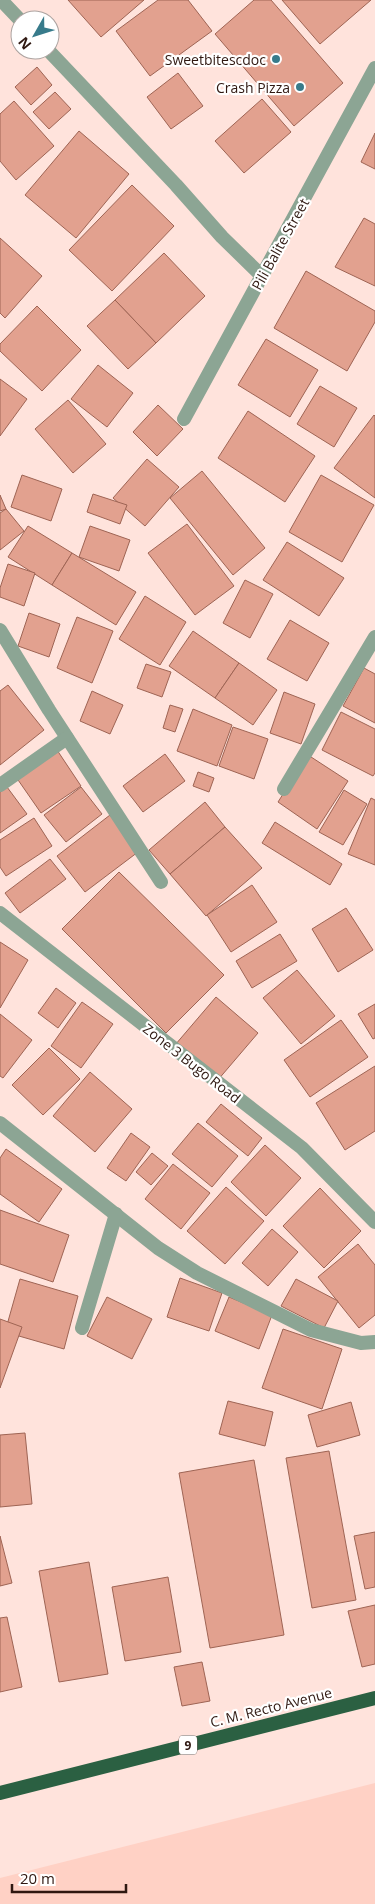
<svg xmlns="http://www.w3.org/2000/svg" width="375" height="1904" font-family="'Open Sans',sans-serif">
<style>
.built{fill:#ffd1c5}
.building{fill:#e2a18f;stroke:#9e6454}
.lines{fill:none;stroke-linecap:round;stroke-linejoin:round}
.minor{stroke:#8ca594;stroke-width:14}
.trunk{stroke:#2b6042;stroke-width:14}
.poi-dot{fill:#387b8b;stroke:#fff;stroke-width:2}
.labels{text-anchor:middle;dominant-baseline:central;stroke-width:4.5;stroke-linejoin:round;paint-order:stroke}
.shield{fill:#fff;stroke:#6d5d58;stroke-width:1}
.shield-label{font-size:12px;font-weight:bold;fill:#2f1811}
.poi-label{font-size:14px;fill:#2f1811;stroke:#fff;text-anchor:end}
.street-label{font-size:14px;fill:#2f1811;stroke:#fff}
</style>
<rect width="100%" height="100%" fill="#ffe3dc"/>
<polygon class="built" points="375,1783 375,1904 0,1904 0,1878"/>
<g class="building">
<polygon points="68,0 144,0 101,37"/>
<polygon points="158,0 188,0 212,31 150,76 116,31"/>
<polygon points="254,0 271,0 343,83 294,126 215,34"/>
<polygon points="282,0 371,0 320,44"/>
<polygon points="37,67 52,85 31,105 15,87"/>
<polygon points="178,73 203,106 171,129 147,97"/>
<polygon points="55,92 71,109 49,129 33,112"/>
<polygon points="262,99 291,132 244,173 215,141"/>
<polygon points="14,101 54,146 16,180 0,161 0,114"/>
<polygon points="79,131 129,174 76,238 25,195"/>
<polygon points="375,133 375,169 361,162"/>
<polygon points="132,185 174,226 112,291 69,250"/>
<polygon points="364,218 375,224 375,286 335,267"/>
<polygon points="0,238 42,276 5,318 0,313"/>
<polygon points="164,253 205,296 156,343 115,300"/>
<polygon points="306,271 375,311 375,322 347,371 274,328"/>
<polygon points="115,300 156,343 128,369 87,326"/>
<polygon points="37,306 81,350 42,391 0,351 0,344"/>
<polygon points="266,339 318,370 290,417 238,385"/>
<polygon points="98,365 133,393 107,427 71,399"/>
<polygon points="0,379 27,399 0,436"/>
<polygon points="320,386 357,408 334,447 297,424"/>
<polygon points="68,400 106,444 73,473 35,429"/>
<polygon points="158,405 183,429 157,456 133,432"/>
<polygon points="248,411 315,456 285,502 218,458"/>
<polygon points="374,415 375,416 375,498 334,468"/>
<polygon points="147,459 179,487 145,526 113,498"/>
<polygon points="202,471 265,548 233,575 170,498"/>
<polygon points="22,475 62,489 51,521 11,507"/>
<polygon points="321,475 374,505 342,562 289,532"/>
<polygon points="93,494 127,505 120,524 87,512"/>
<polygon points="0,495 6,509 0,511"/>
<polygon points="6,509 24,531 0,550 0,513"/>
<polygon points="187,524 234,586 195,615 148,553"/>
<polygon points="28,526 72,553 52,585 8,557"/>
<polygon points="90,526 130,540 119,571 79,557"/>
<polygon points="287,542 344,578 319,616 263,580"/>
<polygon points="72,553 136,592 116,625 52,585"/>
<polygon points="8,564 35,573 24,606 0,597 0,588"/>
<polygon points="245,580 273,594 250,638 223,623"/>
<polygon points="145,596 186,622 160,665 119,639"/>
<polygon points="29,613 60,624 49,657 18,646"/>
<polygon points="77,617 113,631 92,683 57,668"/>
<polygon points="290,620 329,643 307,681 267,659"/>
<polygon points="193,631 239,663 215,698 169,666"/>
<polygon points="239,663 277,690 253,725 215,698"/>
<polygon points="146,664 171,672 162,697 137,688"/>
<polygon points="364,668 375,674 375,723 343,706"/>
<polygon points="8,685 44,730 0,765 0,691"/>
<polygon points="92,691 123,705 110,734 80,721"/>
<polygon points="284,692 315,704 301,744 270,733"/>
<polygon points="170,705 183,709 175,732 163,728"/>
<polygon points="193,709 232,725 217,766 177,751"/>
<polygon points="341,712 375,729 375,773 373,776 322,750"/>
<polygon points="233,727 268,739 254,779 219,766"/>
<polygon points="57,750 81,786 41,813 16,777"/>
<polygon points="165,754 185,781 143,812 123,786"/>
<polygon points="308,755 348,781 317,829 278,802"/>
<polygon points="198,772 214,778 209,792 193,786"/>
<polygon points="7,787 27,814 0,833 0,792"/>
<polygon points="81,787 102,814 66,842 44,815"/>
<polygon points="344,790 367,804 343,845 319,832"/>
<polygon points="371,798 375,800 375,865 348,854"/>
<polygon points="205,802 225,827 170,874 149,850"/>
<polygon points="110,815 138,852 85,892 57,856"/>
<polygon points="34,818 52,846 6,876 0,867 0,840"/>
<polygon points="275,822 342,864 330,885 262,843"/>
<polygon points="225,827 262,868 206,916 170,874"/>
<polygon points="50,859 66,879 20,913 5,893"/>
<polygon points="119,872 224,975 166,1033 62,929"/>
<polygon points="252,885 277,922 231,952 207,915"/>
<polygon points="346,908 373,950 338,972 312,929"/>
<polygon points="280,934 297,961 252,988 236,961"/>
<polygon points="0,942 28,960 0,1008"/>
<polygon points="297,970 335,1016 301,1044 263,998"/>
<polygon points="56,988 76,1003 58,1028 38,1013"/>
<polygon points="216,997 258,1033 217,1081 175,1045"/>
<polygon points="82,1002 113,1024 81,1068 51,1046"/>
<polygon points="375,1004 375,1038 373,1039 358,1014"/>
<polygon points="0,1014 32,1040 3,1078 0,1076"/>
<polygon points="341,1020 368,1057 310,1097 284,1060"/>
<polygon points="49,1048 80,1079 43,1115 12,1085"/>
<polygon points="375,1066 375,1131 345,1150 316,1103"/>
<polygon points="90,1072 132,1109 95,1152 53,1116"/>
<polygon points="221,1104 262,1138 248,1156 206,1122"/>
<polygon points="198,1123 238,1156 212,1187 172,1154"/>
<polygon points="131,1133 150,1147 126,1181 107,1168"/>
<polygon points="265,1145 301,1178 266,1216 231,1182"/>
<polygon points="6,1149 62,1189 39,1222 0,1194 0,1158"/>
<polygon points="152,1153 168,1166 151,1185 136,1172"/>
<polygon points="173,1164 210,1193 181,1229 145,1199"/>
<polygon points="226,1187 264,1221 225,1264 187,1231"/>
<polygon points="320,1188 361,1231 324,1268 283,1226"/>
<polygon points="0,1210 69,1235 53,1282 0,1264"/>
<polygon points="272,1229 298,1252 268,1286 242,1263"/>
<polygon points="358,1244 375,1265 375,1315 359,1328 318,1277"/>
<polygon points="180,1278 222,1293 209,1331 167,1317"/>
<polygon points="20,1279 78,1296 64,1349 5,1332"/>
<polygon points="296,1279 338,1301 324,1328 281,1306"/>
<polygon points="107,1297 152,1319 132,1359 87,1336"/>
<polygon points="229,1297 272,1315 259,1349 215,1331"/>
<polygon points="0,1319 22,1327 0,1388"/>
<polygon points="283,1329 342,1349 322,1409 262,1388"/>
<polygon points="228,1401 273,1412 265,1446 219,1434"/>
<polygon points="351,1402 360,1435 317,1447 308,1415"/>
<polygon points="25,1433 32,1504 0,1507 0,1435"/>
<polygon points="329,1451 356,1600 312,1608 286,1458"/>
<polygon points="254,1460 284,1635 210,1648 179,1473"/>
<polygon points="375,1532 375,1587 365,1589 354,1536"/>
<polygon points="0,1536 12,1583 0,1586"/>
<polygon points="89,1562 108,1674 59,1682 39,1571"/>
<polygon points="168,1577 181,1652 125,1661 112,1587"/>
<polygon points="375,1605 375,1664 362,1667 348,1611"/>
<polygon points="7,1617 22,1687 0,1692 0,1618"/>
<polygon points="202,1662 210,1701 182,1706 174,1667"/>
</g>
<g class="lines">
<g class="minor">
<polyline points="1,0 20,20"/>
<polyline points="48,50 176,185 222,237 262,276"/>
<polyline points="184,419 375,68"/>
<polyline points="0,630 49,710 161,882"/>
<polyline points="0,785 67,738"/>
<polyline points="284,789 375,637"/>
<polyline points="0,913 302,1148 375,1222"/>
<polyline points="0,1123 158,1248 197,1273 311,1330 361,1343 375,1342"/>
<polyline points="82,1328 116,1214"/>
</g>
<polyline class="trunk" points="0,1793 375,1698"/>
</g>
<g class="poi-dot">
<circle cx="276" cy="59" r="5"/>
<circle cx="300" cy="87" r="5"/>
</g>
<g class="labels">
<rect class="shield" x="179" y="1735.5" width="18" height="19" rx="4"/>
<g class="shield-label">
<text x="188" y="1745">9</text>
</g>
<g class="poi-label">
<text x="266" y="59">Sweetbitescdoc</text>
<text x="290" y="87">Crash Pizza</text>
</g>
<g class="street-label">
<text transform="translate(280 244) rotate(-61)">Pili Balite Street</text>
<text transform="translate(192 1063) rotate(38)">Zone 3 Bugo Road</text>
<text transform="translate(271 1707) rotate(-14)">C. M. Recto Avenue</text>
</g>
</g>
<g transform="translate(35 35) rotate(231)"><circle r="24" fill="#ffffff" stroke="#aca3a0"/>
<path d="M0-4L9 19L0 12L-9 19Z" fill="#387b8b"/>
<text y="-8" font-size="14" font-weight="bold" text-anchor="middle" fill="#2f1811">N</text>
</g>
<path d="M12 1884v8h114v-8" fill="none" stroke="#2f1811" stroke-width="2.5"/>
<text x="20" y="1884" font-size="15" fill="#2f1811" stroke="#ffffff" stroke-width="4" paint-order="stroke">20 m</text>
</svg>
